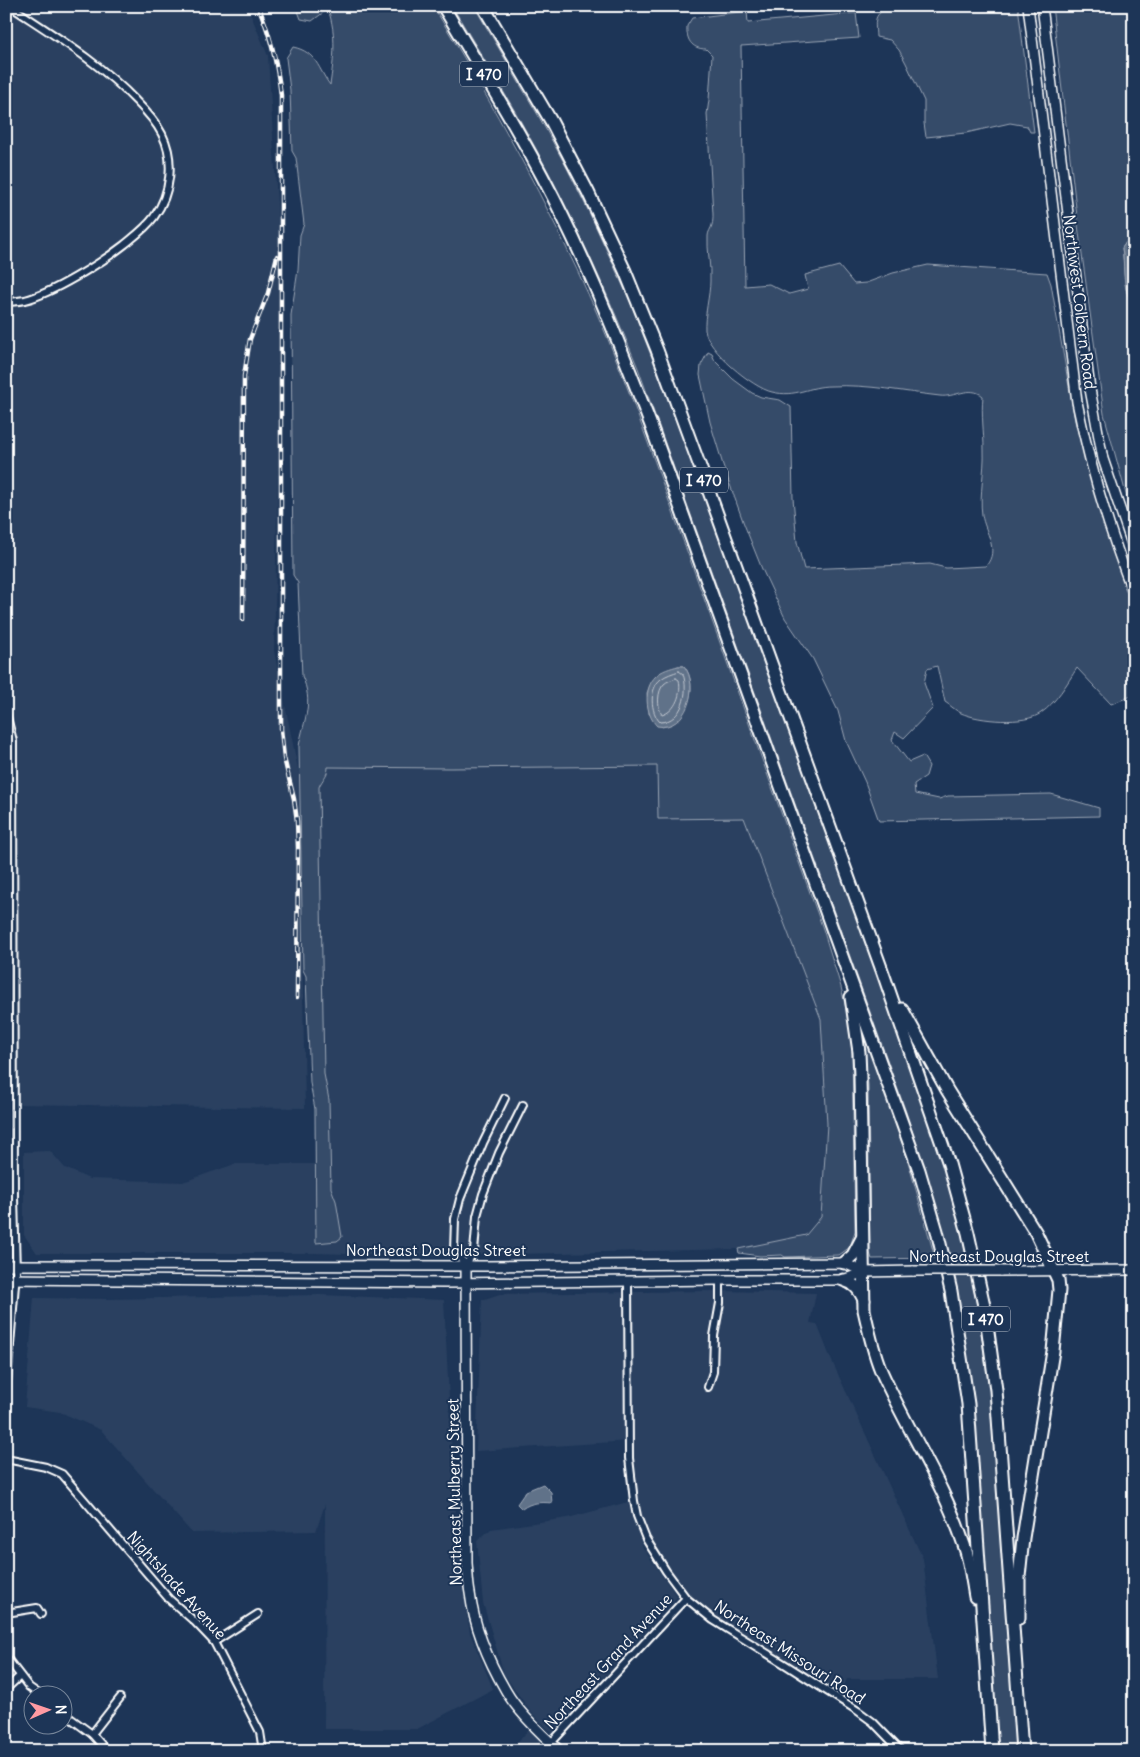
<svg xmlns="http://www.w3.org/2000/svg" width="1140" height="1757" font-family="Delius,sans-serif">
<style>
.built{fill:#2a4161}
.green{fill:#364b69;stroke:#9aa5b4;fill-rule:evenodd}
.water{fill:#617289;stroke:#a0aab8}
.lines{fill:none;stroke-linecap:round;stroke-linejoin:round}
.shore{stroke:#c0c7d0;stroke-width:1}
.street-casing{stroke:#fff;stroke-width:10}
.secondary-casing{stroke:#fff;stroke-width:12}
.highway-casing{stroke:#fff;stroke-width:15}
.street{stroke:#1d3557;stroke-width:6}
.secondary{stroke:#1d3557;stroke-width:9}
.highway{stroke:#1d3557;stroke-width:11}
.rail-casing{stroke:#fff;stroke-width:4.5}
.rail{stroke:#1d3557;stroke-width:2.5;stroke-dasharray:8;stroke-linecap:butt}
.secondary-bridge-casing{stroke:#fff;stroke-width:12;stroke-linecap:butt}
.secondary-bridge{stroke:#1d3557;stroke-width:9}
.labels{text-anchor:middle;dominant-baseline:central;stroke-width:4;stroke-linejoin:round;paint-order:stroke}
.shield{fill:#1d3557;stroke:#bbc2cd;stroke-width:1}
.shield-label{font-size:15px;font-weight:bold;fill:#fff}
.street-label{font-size:16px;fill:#fff;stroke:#1d3557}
</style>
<rect width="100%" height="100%" fill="#1d3557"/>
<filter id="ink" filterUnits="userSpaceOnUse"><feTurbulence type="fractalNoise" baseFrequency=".02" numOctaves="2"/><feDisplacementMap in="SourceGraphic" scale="10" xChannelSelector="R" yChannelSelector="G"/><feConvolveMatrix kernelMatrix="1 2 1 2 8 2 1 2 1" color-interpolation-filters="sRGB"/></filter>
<g filter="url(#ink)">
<g class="built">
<polygon points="6,6 247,6 268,56 282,285 274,651 299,774 305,1108 15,1104 6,862"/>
<polygon points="657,766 659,819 744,818 821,1019 827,1124 821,1217 806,1235 738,1249 427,1256 313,1253 37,1253 24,1235 24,1152 50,1151 65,1168 89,1179 183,1182 235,1164 314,1164 315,767"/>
<polygon points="713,1291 816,1293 810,1323 817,1324 830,1357 923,1559 938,1679 847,1679 841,1693 737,1635 686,1598 646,1539 631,1501 629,1441 476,1451 482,1300 500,1294"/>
<polygon points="320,1295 444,1300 454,1499 461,1575 470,1633 493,1689 417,1729 324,1729 325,1504 316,1531 192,1533 101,1430 60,1412 25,1407 34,1298 110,1299"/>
<polygon points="628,1502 643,1548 677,1597 552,1733 530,1711 504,1674 483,1603 477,1541 491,1529 568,1518"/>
<polygon points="529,1730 554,1751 509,1751"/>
</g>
<g class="green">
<path d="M293,6H433C493,104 548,204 595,309C630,388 658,472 688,554C733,679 778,804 823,929L841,987L849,1022L852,1052L855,1231L850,1247L839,1255L785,1257L782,1255L760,1256L739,1253L738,1249L806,1235L821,1217L827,1124L821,1019L744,818L658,819L657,766L450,768L328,767C328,776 322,779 319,787L324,1074L329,1100L331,1188L336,1201L342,1237L337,1241L316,1243L315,1109L310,1083L306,976L303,970L299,746C304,719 314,703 302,676L298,583L293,575L291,315L298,270L300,235L304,224L296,158L292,151L290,90L286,58L293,47C317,52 318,69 330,85C334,58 337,36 328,9L312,21L301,19L298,11ZM678,666H684C700,686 687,723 662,727L649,714L647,693L650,685Z"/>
<path d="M452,6H474L538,115L567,168L590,214L630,301L676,420L895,1022L944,1169L968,1258L978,1312L991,1402L1016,1751H997L972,1397L921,1159L906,1112L638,368C607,293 574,218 535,147C509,99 480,53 452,6Z"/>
<path d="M890,6H1018L1034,132H1030L1027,126L1010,123L966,133L926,137L924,123V101L906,63L899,50L890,40L876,37C875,19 873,15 890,6Z"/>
<path d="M1052,6H1134V234L1129,238L1122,248C1125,265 1122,281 1129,298L1134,299V503L1129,505L1104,414L1079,233Z"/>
<path d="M747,11L748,23L856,13L859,38L741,46L745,286L769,284L789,294L808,289L805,275L839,266L854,284L866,283L893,273L928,265L1047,273L1051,284L1075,421L1090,477L1134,601V695L1111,704L1077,668C1068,682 1055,704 1041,713C1025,725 979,721 961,713C956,711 950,705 945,702L937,666L927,669L924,683L933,708L904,738L895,732L892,740L909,762L923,756L929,766L926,776L914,784L915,794L939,799L948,796L1051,794L1099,808V816L879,821L865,782L846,741L838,711L813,659L785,618L762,569L744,524L723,465L710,422L700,375L701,365L708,352L712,354L715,361L733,379L752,393L761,397L780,400L791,407L793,498L797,542L804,569L930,564L946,568L986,566C1000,549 985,533 982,515C979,494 985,471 984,450C984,432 981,414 983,396C970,385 954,398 940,396C903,392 868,384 831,386C808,386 796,398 772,392C753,388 707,350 705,330C704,316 710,295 710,281C711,266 707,250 708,236C708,232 711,229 712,225C713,222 713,217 713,214L707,114L709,100L712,55L706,49C691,49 686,39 687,26L692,18Z"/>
<polygon points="862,1028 906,1154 935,1258 872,1259 870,1253 868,1085"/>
</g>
<g class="water">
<path d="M1134,234V299L1129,298C1122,281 1125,265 1122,248L1129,238Z"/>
<path d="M678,666H684C700,685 687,732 657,726C645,714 643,688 656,676C662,670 671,668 678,666Z"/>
<path d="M543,1484L551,1492L552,1503C541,1502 531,1502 522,1509L517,1504L526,1491Z"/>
</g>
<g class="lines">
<g class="shore">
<polyline points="1134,241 1128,249 1129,279 1131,290 1134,294"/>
<path d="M679,671L683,674C689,691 683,722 660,722C650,712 649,688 661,679C666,675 673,673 679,671Z"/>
<path d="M676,678L679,680C682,693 676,711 662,715C657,707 657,691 664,684C667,681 672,680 676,678Z"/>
</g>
<defs>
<g id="street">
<path d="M6,302C12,302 19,301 25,300C53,293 101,263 124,245C135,236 146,228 154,217C171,194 175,160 162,134C156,122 146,111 136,101C99,62 55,36 10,6"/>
<polyline points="6,713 13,741 14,1197 16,1272 6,1394"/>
<polyline points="505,1098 483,1143 460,1199 455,1219 454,1251 466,1265 474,1251 477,1216 483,1194 499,1153 523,1105"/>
<polyline points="628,1281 629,1458 634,1501 637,1516 646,1539 666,1571 686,1598 713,1620 786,1665 858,1711 873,1722 901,1751"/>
<polyline points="708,1387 713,1372 714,1336 720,1303 720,1280"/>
<polyline points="6,1459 46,1467 62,1474 169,1599 195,1622 214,1642 260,1732 263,1751"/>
<polyline points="6,1613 37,1608 41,1614"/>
<polyline points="214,1642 258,1614"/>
<polyline points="6,1657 29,1687 39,1694"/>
<polyline points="6,1689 20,1676"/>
<polyline points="62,1712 92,1734 107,1751"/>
<polyline points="92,1734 120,1698"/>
<polyline points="551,1743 686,1598"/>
</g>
<g id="secondary">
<path d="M1028,6L1077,402C1090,468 1110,533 1134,595"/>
<polyline points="1042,6 1090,389 1103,459 1134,550"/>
<polyline points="6,1265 483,1266 844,1263 864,1272"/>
<path d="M466,1265L467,1563C468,1573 468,1583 470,1593C474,1626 489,1662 506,1691C518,1712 541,1734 560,1751"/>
<polyline points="1000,1271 1134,1270"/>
<polyline points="6,1279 445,1283 720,1280 843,1280 864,1272 914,1271"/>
</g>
<g id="highway">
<path d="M443,6C484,75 528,144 563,217C596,284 623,353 650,423L919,1170L937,1231L951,1291L968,1404L992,1751"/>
<polyline points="483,6 551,121 588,192 625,271 657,350 703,475 883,973 949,1164 968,1233 985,1310 996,1390 1022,1751"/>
<path d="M851,997L859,1052L860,1076L864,1310C869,1331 873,1353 882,1373C908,1431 944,1484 964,1545C970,1561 972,1580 975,1597"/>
<polyline points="902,1009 947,1090 1036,1233 1058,1280 1059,1290 1053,1351 1023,1538 1019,1577 1019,1618"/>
<polyline points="844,1263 853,1255 862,1238"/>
<path d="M843,1280C854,1283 859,1289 864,1300"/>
</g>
</defs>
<use href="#street" class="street-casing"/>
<use href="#secondary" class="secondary-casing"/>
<use href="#highway" class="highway-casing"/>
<use href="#street" class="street"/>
<use href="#secondary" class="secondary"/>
<use href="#highway" class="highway"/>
<defs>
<g id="rail">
<path d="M258,6C271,35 277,63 281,95V729L284,758L294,799L297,821L298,848L297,997"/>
<polyline points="243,620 244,376 250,339 268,293 277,256"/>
</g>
</defs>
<use href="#rail" class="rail-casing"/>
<use href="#rail" class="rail"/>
<defs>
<polyline id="secondary-bridge" points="914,1271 1000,1271"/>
</defs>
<use href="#secondary-bridge" class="secondary-bridge-casing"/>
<use href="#secondary-bridge" class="secondary-bridge"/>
</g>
</g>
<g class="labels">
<g class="shield">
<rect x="460" y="61.5" width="48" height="25" rx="4"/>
<rect x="680" y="467.5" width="48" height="25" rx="4"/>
<rect x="962" y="1306.5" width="48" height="25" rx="4"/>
</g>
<g class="shield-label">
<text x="484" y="74">I 470</text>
<text x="704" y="480">I 470</text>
<text x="986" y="1319">I 470</text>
</g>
<g class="street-label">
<text transform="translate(1080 302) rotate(83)">Northwest Colbern Road</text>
<text x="436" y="1250">Northeast Douglas Street</text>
<text x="999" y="1256">Northeast Douglas Street</text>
<text transform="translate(454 1492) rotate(-91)">Northeast Mulberry Street</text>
<text transform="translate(177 1585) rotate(48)">Nightshade Avenue</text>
<text transform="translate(790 1652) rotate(33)">Northeast Missouri Road</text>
<text transform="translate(608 1661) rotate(-47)">Northeast Grand Avenue</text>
</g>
</g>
<rect width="1140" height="1757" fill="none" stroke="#1d3557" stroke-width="25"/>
<rect x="12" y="12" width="1115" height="1732" fill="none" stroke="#fff" stroke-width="2" filter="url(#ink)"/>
<g transform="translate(48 1710) rotate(88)"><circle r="24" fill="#1d3557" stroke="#77869a"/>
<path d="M0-4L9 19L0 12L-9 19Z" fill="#ff9aa2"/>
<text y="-8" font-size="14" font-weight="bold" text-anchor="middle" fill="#ffffff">N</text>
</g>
</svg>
